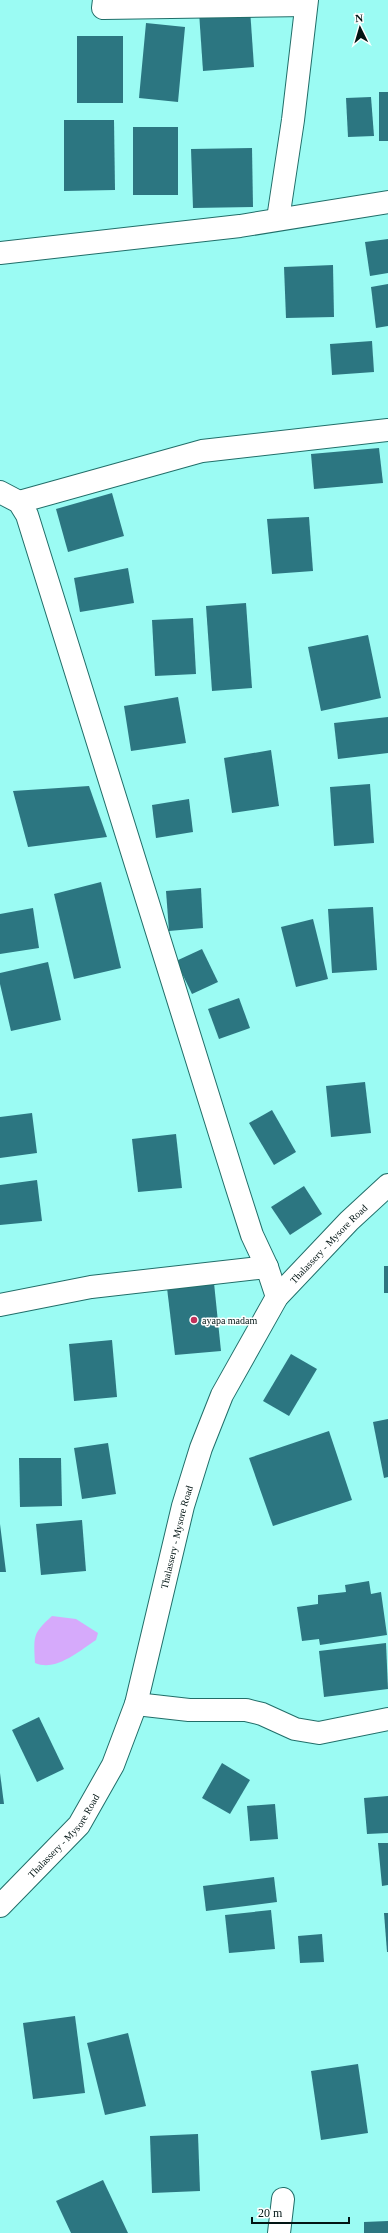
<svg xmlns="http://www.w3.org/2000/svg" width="388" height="2233" font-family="'Times New Roman',serif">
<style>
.water{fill:#d6aafb}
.building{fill:#2c7681}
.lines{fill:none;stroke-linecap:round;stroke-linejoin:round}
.street-casing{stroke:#216e69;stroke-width:24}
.primary-casing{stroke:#216e69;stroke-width:24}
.street{stroke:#fff;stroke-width:22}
.primary{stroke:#fff;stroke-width:22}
.poi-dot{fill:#c0315a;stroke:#fff;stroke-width:1.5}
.labels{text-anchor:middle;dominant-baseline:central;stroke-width:3;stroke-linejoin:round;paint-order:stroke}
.street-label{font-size:10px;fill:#021514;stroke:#fff}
.poi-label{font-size:10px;fill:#021514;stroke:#fff;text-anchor:start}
</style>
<rect width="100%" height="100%" fill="#9bfbf3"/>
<path class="water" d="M52,1616L76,1619L98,1633L96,1640C79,1651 56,1672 35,1663C34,1636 32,1634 52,1616Z"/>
<g class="building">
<polygon points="250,9 254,67 203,71 199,12"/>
<polygon points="146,23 185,27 178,102 139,98"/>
<rect x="77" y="36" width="46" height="67"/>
<rect x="379" y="92" width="9" height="49"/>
<polygon points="371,97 374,136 348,137 346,98"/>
<polygon points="64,120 114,120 115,190 64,191"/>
<rect x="133" y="127" width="45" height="68"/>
<polygon points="252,148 253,207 193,208 191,149"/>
<polygon points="388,239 388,273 370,276 365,242"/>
<polygon points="333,265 334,317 286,318 284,267"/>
<polygon points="388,284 388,326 376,328 371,287"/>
<polygon points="372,341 374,372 332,375 330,344"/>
<polygon points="379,448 383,483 314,489 311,454"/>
<polygon points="112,493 124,536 68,552 56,509"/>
<polygon points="309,517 313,571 272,574 267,519"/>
<polygon points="128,568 134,603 80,612 74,578"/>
<polygon points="246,603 252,688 212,691 206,606"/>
<polygon points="193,618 196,674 155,676 152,620"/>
<polygon points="368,635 381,698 321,711 308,647"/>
<polygon points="178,697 186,743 131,751 124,706"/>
<polygon points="388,717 388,753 338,759 334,723"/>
<polygon points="271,750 279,806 232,813 224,758"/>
<polygon points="370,784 374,843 334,846 330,787"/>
<polygon points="89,786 107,837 28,847 13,791"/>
<polygon points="189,799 193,832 156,838 152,805"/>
<polygon points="101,882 121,968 74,979 54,894"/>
<polygon points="201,888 203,928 169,931 166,891"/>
<polygon points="373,907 377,970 332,973 328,909"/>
<polygon points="33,908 39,948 0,954 0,914"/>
<polygon points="313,919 328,979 296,987 281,927"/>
<polygon points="202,949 218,982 192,994 176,961"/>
<polygon points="48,962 61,1020 11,1031 0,984 0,973"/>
<polygon points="239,998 250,1028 219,1039 208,1009"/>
<polygon points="365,1082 371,1133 331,1137 326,1086"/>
<polygon points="272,1110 296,1152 274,1165 249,1123"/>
<polygon points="32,1113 37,1153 0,1158 0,1117"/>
<polygon points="176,1134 182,1188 138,1192 132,1139"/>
<polygon points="37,1180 42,1221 0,1225 0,1185"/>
<polygon points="304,1186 322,1214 290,1235 271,1207"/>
<rect x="384" y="1266" width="4" height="27"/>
<polygon points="214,1283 221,1351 175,1355 167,1288"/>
<polygon points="112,1340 117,1397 74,1401 69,1344"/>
<polygon points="291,1354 317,1369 289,1416 263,1401"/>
<polygon points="388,1419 388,1477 384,1478 373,1422"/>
<polygon points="329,1431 352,1500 273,1526 249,1458"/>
<polygon points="108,1443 116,1494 82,1499 74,1448"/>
<polygon points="19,1458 61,1458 62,1506 20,1507"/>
<polygon points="82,1520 86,1571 41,1575 36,1524"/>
<polygon points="0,1524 6,1572 0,1572"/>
<polygon points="369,1581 371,1594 381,1592 387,1635 320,1645 319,1639 302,1641 297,1607 318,1604 318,1595 346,1592 345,1585"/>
<polygon points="386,1643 388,1689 324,1697 319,1651"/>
<polygon points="39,1717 64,1769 37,1782 12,1730"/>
<polygon points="222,1763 250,1780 230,1814 202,1798"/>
<polygon points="0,1773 4,1804 0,1804"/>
<polygon points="388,1796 388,1833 367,1834 364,1798"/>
<polygon points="275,1804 278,1839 250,1841 247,1806"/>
<polygon points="378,1843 388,1843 388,1885 382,1886"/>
<polygon points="274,1877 277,1902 206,1911 203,1886"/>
<polygon points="271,1910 275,1949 229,1953 225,1915"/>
<polygon points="384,1913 388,1913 388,1952 387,1952"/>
<polygon points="322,1934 324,1962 300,1963 298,1936"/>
<polygon points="75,2016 85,2093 33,2099 23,2023"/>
<polygon points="128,2033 146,2106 105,2115 87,2043"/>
<polygon points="358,2064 368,2133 321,2140 311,2071"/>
<polygon points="198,2134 200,2191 152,2193 150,2136"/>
<polygon points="103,2180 128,2233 71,2233 56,2201"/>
<polygon points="388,2221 388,2233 364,2233 364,2222"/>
</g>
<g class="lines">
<defs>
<g id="street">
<polyline points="104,0 103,8 306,5"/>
<polyline points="278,219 293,120 307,0"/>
<polyline points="0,253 240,226 388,202"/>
<polyline points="0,492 19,502 27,515 236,1185 252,1235 267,1267 277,1297"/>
<polyline points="19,502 202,451 388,430"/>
<polyline points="0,1305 91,1287 267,1267"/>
<polyline points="136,1704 189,1710 246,1710 262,1714 295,1729 319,1733 388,1719"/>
<polyline points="279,2233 283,2199"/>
</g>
<g id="primary">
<path id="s1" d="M0,1906L79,1825L113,1765L136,1704L183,1506L201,1448L222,1395L277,1297L349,1221L388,1185"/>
</g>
</defs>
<use href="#street" class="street-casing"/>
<use href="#primary" class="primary-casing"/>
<use href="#street" class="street"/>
<use href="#primary" class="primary"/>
</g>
<circle class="poi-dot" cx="194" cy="1320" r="4"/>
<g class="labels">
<g class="street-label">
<text stroke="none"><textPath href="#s1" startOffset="755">Thalassery - Mysore Road</textPath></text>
<text stroke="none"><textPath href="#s1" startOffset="419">Thalassery - Mysore Road</textPath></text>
<text stroke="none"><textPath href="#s1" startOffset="95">Thalassery - Mysore Road</textPath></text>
</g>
<g class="poi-label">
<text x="202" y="1320">ayapa madam</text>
</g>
</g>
<g transform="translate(360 28) rotate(355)" stroke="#ffffff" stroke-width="3" paint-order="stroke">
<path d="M0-3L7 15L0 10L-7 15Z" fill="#021514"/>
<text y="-6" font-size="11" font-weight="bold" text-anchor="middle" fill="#021514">N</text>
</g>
<path d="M252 2217v6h97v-6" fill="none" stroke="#021514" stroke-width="2"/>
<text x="258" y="2217" font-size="12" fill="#021514" stroke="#ffffff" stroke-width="3" paint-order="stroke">20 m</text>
</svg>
